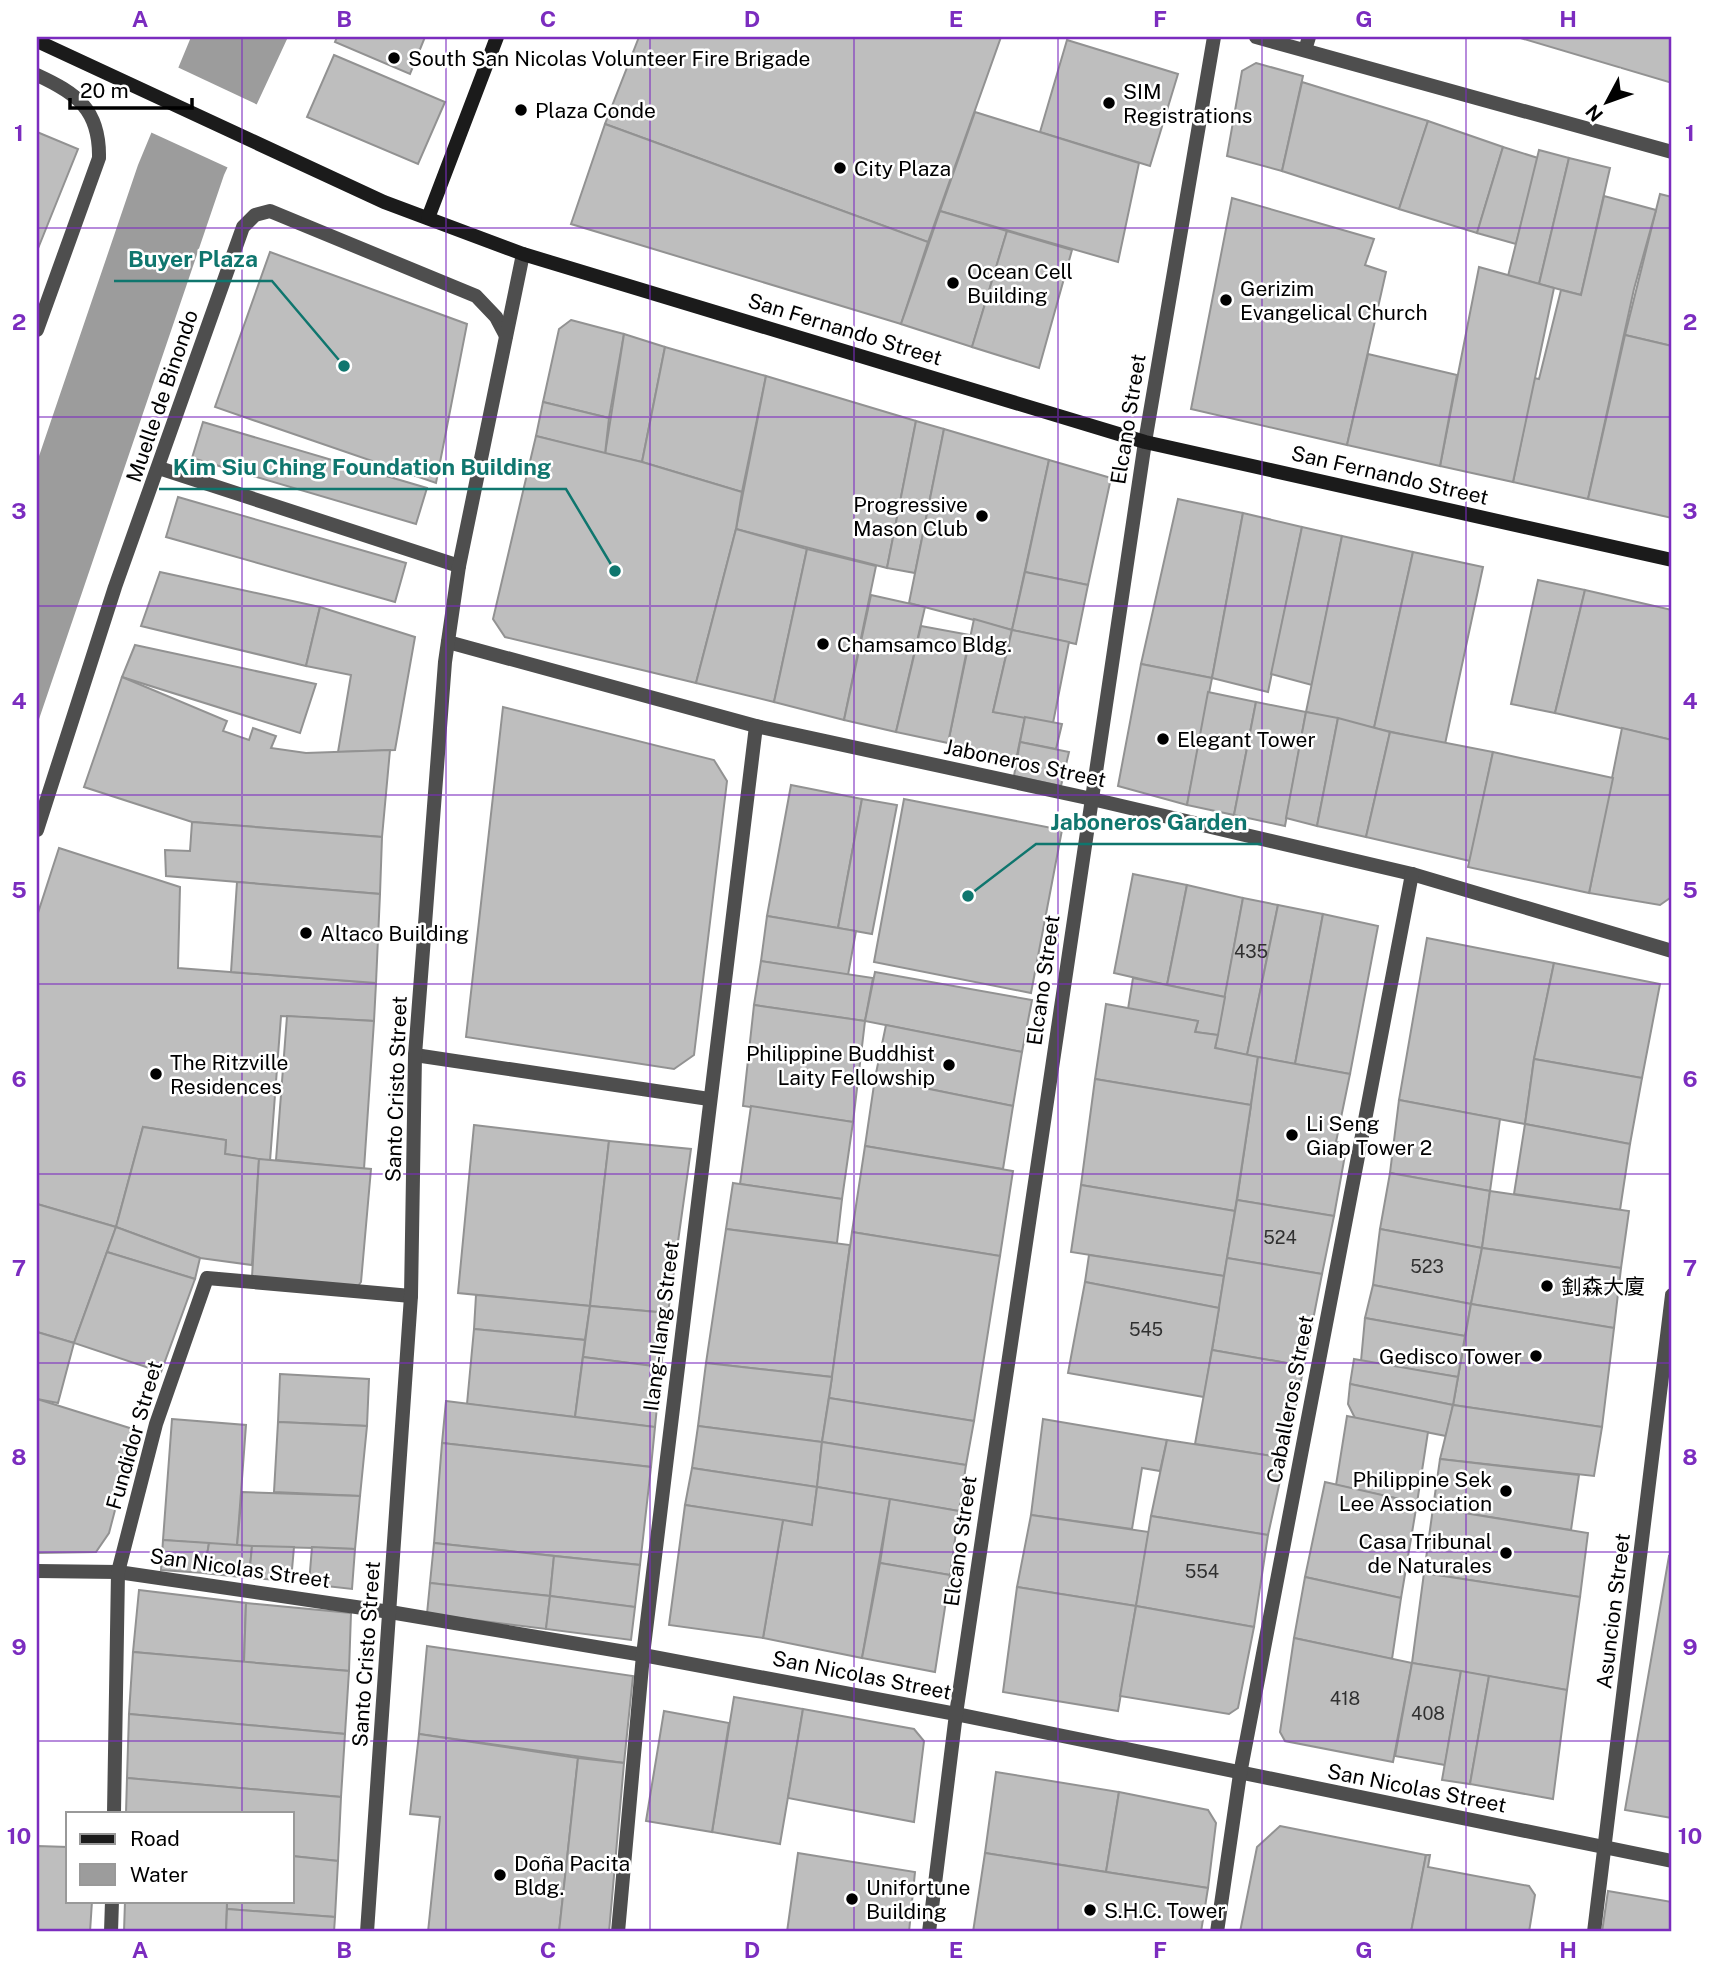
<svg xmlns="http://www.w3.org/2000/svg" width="1709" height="1969" font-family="'Public Sans','Noto Sans SC',sans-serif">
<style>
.water{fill:#9c9c9c}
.pier{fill:#fff}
.building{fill:#bebebe;stroke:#929292;stroke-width:2}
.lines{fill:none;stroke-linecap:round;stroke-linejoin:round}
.lane{stroke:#4e4e4e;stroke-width:14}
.street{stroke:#4e4e4e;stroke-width:14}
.secondary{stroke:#1b1b1b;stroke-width:14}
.grid{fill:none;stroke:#7b2cbf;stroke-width:2;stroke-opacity:0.55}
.poi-dot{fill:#000;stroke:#fff;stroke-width:2.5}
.labels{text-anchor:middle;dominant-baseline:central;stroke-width:5;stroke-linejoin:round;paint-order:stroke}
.number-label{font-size:18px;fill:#303030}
.poi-label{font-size:21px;fill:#000;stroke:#fff;text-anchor:start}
.street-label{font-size:21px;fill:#000;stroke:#fff}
.leader{fill:none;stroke:#0f766e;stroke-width:2.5}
.callout-dot{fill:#0f766e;stroke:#fff;stroke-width:2.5}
.callout-label{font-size:23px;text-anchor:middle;font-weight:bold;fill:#0f766e;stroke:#fff;stroke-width:5;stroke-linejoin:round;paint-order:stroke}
.neatline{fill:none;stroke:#7b2cbf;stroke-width:2.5}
.grid-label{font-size:23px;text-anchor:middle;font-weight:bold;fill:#7b2cbf}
</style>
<rect width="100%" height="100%" fill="#fff"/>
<polygon class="water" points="191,37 288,37 224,175 37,725 37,462 138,165"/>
<polygon class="pier" points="175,66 260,106 231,169 148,131"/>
<g class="building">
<polygon points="337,37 425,37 410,74 335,42"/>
<polygon points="639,37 1001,37 928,242 605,124"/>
<polygon points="1517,37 1672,37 1672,83"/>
<polygon points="1067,40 1178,74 1150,166 1040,132"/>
<polygon points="334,55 445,102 418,164 307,117"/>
<polygon points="1256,63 1303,76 1282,171 1227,156 1242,71"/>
<polygon points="1302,82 1428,121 1399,209 1282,171"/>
<polygon points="975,112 1139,163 1118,262 940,211"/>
<polygon points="1428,121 1503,147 1477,233 1399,209"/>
<polygon points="605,124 928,242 901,324 571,224"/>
<polygon points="37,132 78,149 37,251"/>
<polygon points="1503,147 1538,158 1516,244 1477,233"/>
<polygon points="1539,150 1569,158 1539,284 1508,276"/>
<polygon points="1569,158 1610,168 1581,295 1539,284"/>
<polygon points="1660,194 1672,197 1672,346 1625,335"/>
<polygon points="1604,196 1656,210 1634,289 1588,499 1513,482 1534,378 1539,379 1561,290 1581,295"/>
<polygon points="1232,198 1374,239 1365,265 1386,272 1347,445 1191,409"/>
<polygon points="940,211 1007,231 972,347 901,324"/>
<polygon points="1007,231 1072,250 1039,368 972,347"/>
<polygon points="270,252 467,324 436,483 215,407"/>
<polygon points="1479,267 1554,288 1513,482 1440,466"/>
<polygon points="571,320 624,334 609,418 543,402 559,329"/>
<polygon points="624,334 665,347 642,462 605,454"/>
<polygon points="1625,335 1672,346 1672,518 1588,499"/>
<polygon points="665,347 766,376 742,492 642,462"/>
<polygon points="1368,354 1457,375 1440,466 1347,445"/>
<polygon points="766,376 916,421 887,568 736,529"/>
<polygon points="543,402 609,418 605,454 536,436"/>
<polygon points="916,421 944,429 915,573 887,568"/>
<polygon points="203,422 427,488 416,524 192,458"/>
<polygon points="944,429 1049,460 1012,630 909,603"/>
<polygon points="536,436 642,462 742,492 736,529 696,683 505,637 493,619"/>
<polygon points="1049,460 1111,478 1088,585 1025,572"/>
<polygon points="178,497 406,563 395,602 166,537"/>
<polygon points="1178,499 1243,513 1212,678 1141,664"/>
<polygon points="1243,513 1302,527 1268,692 1212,678"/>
<polygon points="1302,527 1342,536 1312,685 1271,674"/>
<polygon points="736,529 807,549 774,702 696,683"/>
<polygon points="1342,536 1413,552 1374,728 1306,712"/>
<polygon points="807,549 876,566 844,720 774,702"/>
<polygon points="1413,552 1483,567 1445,744 1374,728"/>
<polygon points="160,572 320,607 306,666 141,626"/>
<polygon points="1025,572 1088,585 1076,644 1012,630"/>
<polygon points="1538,580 1585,590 1555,713 1511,704"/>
<polygon points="1585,590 1672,610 1672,740 1555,713"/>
<polygon points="871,595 925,607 896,732 844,720"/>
<polygon points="320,607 415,637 395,750 338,752 351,675 306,666"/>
<polygon points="974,619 1012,630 993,712 1025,717 1016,760 948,743"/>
<polygon points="921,626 970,635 948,743 896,732"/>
<polygon points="1012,630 1069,642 1053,723 993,712"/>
<polygon points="135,645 316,684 300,733 122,677"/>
<polygon points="1141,664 1212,678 1187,805 1118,786"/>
<polygon points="122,677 227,721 223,731 249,740 253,728 276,736 271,748 306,753 390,750 382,837 192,822 84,787"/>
<polygon points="1208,692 1256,702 1234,815 1187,805"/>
<polygon points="1256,702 1306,712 1285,826 1234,815"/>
<polygon points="503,707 714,760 727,781 694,1055 674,1069 466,1037"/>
<polygon points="1306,712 1338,718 1317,826 1286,818"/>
<polygon points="1025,717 1062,724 1056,749 1020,742"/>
<polygon points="1338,718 1390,732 1366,837 1317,826"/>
<polygon points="1622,728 1672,740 1672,880 1670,898 1660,905 1589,893"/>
<polygon points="1390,732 1493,752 1470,861 1366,837"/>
<polygon points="1020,742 1069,752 1061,786 1014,776"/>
<polygon points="1493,752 1613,778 1589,893 1468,867"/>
<polygon points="791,785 862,799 838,928 767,916"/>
<polygon points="862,799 897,805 872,934 838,928"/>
<polygon points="904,799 1062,830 1031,993 874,962"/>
<polygon points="192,822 382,837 380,894 166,876 165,850 190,851"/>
<polygon points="59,848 180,887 178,968 376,983 374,1021 281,1016 270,1161 225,1154 226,1140 143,1127 116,1227 37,1204 37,916"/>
<polygon points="1133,874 1187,885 1167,985 1114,973"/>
<polygon points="237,882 380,894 376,983 231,972"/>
<polygon points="1187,885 1243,898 1225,997 1167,985"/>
<polygon points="1243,898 1278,905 1247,1055 1215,1048"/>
<polygon points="1278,905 1323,914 1295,1064 1247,1055"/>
<polygon points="1323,914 1378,926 1350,1074 1295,1064"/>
<polygon points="767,916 856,931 848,975 761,961"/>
<polygon points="1427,938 1554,963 1534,1059 1525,1124 1399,1100"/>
<polygon points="761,961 873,978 865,1021 754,1005"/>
<polygon points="1554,963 1660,984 1642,1078 1534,1059"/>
<polygon points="875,972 1032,1000 1022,1052 865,1021"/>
<polygon points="1133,978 1225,997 1218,1035 1195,1032 1198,1021 1128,1009"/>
<polygon points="1106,1004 1198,1021 1195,1032 1218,1035 1215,1048 1258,1057 1251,1105 1095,1079"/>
<polygon points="754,1005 865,1021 853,1122 743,1106"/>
<polygon points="287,1016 374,1021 364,1169 276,1160"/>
<polygon points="886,1025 1022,1052 1013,1106 875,1078"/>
<polygon points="1258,1057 1350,1074 1336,1142 1347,1144 1334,1216 1237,1200"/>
<polygon points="1534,1059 1642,1078 1630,1144 1525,1124"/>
<polygon points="875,1078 1013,1106 1003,1169 865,1146"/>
<polygon points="1095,1079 1251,1105 1235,1211 1081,1185"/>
<polygon points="1399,1100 1500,1119 1490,1191 1390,1173"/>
<polygon points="751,1106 853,1122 842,1199 740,1184"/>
<polygon points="1525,1124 1630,1144 1620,1210 1514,1194"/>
<polygon points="474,1125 609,1141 590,1306 458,1293"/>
<polygon points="143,1127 226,1140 225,1154 259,1159 252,1265 200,1258 116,1227"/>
<polygon points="609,1141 691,1149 668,1313 590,1306"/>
<polygon points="865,1146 1013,1171 1000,1256 852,1232"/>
<polygon points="259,1159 371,1169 361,1282 358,1286 252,1277"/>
<polygon points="1390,1173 1490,1191 1482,1248 1380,1229"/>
<polygon points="733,1183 842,1199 837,1243 726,1229"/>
<polygon points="1081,1185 1235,1211 1224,1276 1071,1252"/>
<polygon points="1490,1191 1629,1211 1621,1268 1482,1248"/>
<polygon points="1237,1200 1334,1216 1322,1274 1227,1258"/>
<polygon points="37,1204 116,1227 74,1343 37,1332"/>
<polygon points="116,1227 200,1258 195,1279 107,1252"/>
<polygon points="726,1229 850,1245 832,1377 706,1363"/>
<polygon points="1380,1229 1482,1248 1471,1304 1373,1285"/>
<polygon points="852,1232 1000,1256 974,1421 829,1398"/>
<polygon points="1482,1248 1621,1268 1614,1328 1471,1304"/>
<polygon points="107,1252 195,1279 161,1372 74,1343"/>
<polygon points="1089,1255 1224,1276 1219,1308 1085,1282"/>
<polygon points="1227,1258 1322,1274 1304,1366 1212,1350"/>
<polygon points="1085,1282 1219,1308 1204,1397 1068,1373"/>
<polygon points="1373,1285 1471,1304 1465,1336 1365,1318"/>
<polygon points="476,1295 590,1306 585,1340 474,1329"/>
<polygon points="1471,1304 1614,1328 1602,1427 1453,1405"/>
<polygon points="590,1306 668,1313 661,1367 583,1357"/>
<polygon points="1365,1318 1465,1336 1458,1377 1361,1361"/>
<polygon points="474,1329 585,1340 575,1417 467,1404"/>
<polygon points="37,1332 74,1343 58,1403 37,1399"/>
<polygon points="1212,1350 1304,1366 1285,1458 1195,1444"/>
<polygon points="583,1357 661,1367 655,1427 575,1417"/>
<polygon points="1354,1359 1458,1377 1453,1405 1350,1384"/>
<polygon points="706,1363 832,1377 822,1442 698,1426"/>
<polygon points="280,1374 369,1379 367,1426 278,1422"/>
<polygon points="1350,1384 1453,1405 1446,1436 1355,1418 1348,1404"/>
<polygon points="829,1398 974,1421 966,1465 822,1442"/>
<polygon points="37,1399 136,1430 109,1533 96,1552 37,1553"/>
<polygon points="446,1401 655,1427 651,1467 442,1443"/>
<polygon points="1453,1405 1602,1427 1594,1476 1440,1459"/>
<polygon points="1347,1416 1428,1432 1417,1503 1336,1485"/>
<polygon points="172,1419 246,1425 237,1546 163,1540"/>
<polygon points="1043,1419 1167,1440 1160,1471 1142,1468 1132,1529 1031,1515"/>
<polygon points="278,1422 367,1426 360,1496 274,1492"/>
<polygon points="698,1426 822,1442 817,1487 692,1468"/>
<polygon points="1167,1440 1285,1458 1268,1535 1151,1516"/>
<polygon points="822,1442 966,1465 959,1511 817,1487"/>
<polygon points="442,1443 651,1467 640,1565 434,1543"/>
<polygon points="1440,1459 1579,1475 1571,1530 1433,1508"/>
<polygon points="692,1468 817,1487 812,1525 685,1505"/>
<polygon points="1325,1482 1417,1503 1401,1598 1305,1577"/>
<polygon points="817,1487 890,1499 862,1658 763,1638 783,1520 812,1525"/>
<polygon points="242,1492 360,1496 355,1549 237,1546"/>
<polygon points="890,1499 959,1511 950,1575 880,1563"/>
<polygon points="685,1505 783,1520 763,1638 669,1625"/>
<polygon points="1433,1508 1588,1533 1580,1597 1424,1573"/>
<polygon points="1031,1515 1149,1532 1136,1606 1017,1587"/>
<polygon points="1151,1516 1268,1535 1254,1627 1136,1606"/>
<polygon points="163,1540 209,1543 204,1573 161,1570"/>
<polygon points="209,1543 252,1546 249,1578 204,1573"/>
<polygon points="434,1543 554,1556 550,1596 430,1583"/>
<polygon points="252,1546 294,1547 291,1581 249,1578"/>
<polygon points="312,1547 355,1549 352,1589 309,1584"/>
<polygon points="554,1556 640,1565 635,1607 550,1596"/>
<polygon points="1669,1556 1672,1557 1672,1818 1625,1810"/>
<polygon points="880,1563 950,1575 935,1672 862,1658"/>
<polygon points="1424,1573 1580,1597 1567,1690 1412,1663"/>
<polygon points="1305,1577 1401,1598 1392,1659 1294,1638"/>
<polygon points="430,1583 550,1596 546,1629 427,1614"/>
<polygon points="1017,1587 1136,1606 1118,1711 1003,1692"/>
<polygon points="139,1590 246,1603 244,1662 133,1652"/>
<polygon points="550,1596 635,1607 631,1640 546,1629"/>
<polygon points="246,1603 351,1613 349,1671 244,1662"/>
<polygon points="1136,1606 1254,1627 1238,1708 1229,1714 1120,1696"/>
<polygon points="1294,1638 1412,1663 1393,1762 1285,1741 1280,1732"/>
<polygon points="427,1646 633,1676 624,1763 419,1734"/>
<polygon points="133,1652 349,1671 345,1734 129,1714"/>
<polygon points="1412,1663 1461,1671 1445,1765 1395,1756"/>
<polygon points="1461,1671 1489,1676 1470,1784 1442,1780"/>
<polygon points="1489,1676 1567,1690 1553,1799 1470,1784"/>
<polygon points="734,1697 803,1709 780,1844 712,1832"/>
<polygon points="803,1709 914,1729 924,1741 914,1822 788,1798"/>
<polygon points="664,1711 729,1723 712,1832 646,1821"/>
<polygon points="129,1714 345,1734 341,1797 127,1778"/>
<polygon points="419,1734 578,1758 559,1932 428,1932 440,1817 410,1814"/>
<polygon points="578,1758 624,1763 609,1932 559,1932"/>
<polygon points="996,1772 1119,1792 1106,1872 985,1853"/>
<polygon points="127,1778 341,1797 338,1861 292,1856 292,1813 126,1813"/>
<polygon points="1119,1792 1208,1810 1216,1823 1208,1888 1106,1872"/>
<polygon points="1280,1826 1426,1855 1411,1932 1240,1932 1257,1847"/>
<polygon points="37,1846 68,1847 68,1901 92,1901 90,1932 37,1932"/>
<polygon points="798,1853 915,1872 909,1932 787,1932"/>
<polygon points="985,1853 1208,1888 1201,1932 973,1932"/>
<polygon points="1426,1855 1430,1855 1428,1867 1529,1886 1535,1895 1529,1932 1411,1932"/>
<polygon points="292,1856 338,1861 335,1917 227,1909 227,1901 292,1901"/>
<polygon points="1608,1891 1672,1902 1672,1932 1602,1932"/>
<polygon points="125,1901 227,1901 226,1932 124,1932"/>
<polygon points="227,1909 335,1917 334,1932 226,1932"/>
</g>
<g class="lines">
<g class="lane">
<polyline points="1305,50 1309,37"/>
<polyline points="159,468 459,566"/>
<polyline points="415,1055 709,1099"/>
</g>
<g class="street">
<polyline points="1256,37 1672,152"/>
<path d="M37,75C76,93 100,109 99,158L37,330"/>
<polyline points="448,642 756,726 1092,799 1412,874 1672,951"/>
<polyline points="37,830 115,587 243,227 255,215 270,211 476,296 496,317 506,336"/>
<polyline points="37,1571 118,1572 390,1612 643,1655 956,1714 1672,1861"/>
<polyline points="114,1813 118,1572 156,1424 207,1278 411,1296"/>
<polyline points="111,1932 112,1901"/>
<polyline points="367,1932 411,1296 415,1055 445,662 459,566 523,254"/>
<polyline points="618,1932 643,1655 756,726"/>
<polyline points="929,1932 956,1714 1145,442 1214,37"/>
<polyline points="1217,1932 1240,1774 1412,874"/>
<polyline points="1594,1932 1672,1295"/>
</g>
<g class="secondary">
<polyline points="37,41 384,202 523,254 1145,442 1672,560"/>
<polyline points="428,218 497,37"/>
</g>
</g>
<path class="grid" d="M242,37V1813M446,37V1932M650,37V1932M854,37V1932M1058,37V1932M1262,37V1932M1466,37V1932M37,228H1672M37,417H1672M37,606H1672M37,795H1672M37,984H1672M37,1174H1672M37,1363H1672M37,1552H1672M37,1741H1672M242,1901V1932"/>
<g class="poi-dot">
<circle cx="394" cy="58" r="7"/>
<circle cx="1109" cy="103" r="7"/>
<circle cx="521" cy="110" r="7"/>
<circle cx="840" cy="168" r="7"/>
<circle cx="953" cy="283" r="7"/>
<circle cx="1226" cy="300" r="7"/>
<circle cx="982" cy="516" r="7"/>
<circle cx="823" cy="644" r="7"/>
<circle cx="1163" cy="739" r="7"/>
<circle cx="306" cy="933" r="7"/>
<circle cx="949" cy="1065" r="7"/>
<circle cx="156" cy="1074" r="7"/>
<circle cx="1292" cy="1135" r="7"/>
<circle cx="1547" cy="1286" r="7"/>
<circle cx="1536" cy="1356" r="7"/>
<circle cx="1506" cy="1491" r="7"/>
<circle cx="1506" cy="1553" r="7"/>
<circle cx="500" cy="1875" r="7"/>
<circle cx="852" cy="1899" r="7"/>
<circle cx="1090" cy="1910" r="7"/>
</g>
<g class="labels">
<g class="number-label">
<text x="1251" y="951">435</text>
<text x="1280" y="1237">524</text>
<text x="1427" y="1266">523</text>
<text x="1146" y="1329">545</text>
<text x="1202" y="1571">554</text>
<text x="1345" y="1698">418</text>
<text x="1428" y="1713">408</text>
</g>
<g class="poi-label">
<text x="408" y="58">South San Nicolas Volunteer Fire Brigade</text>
<text x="1123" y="91">SIM<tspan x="1123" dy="24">Registrations</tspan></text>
<text x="535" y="110">Plaza Conde</text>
<text x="854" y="168">City Plaza</text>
<text x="967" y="271">Ocean Cell<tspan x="967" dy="24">Building</tspan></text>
<text x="1240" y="288">Gerizim<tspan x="1240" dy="24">Evangelical Church</tspan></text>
<text x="968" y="504" text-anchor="end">Progressive<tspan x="968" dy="24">Mason Club</tspan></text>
<text x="837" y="644">Chamsamco Bldg.</text>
<text x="1177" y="739">Elegant Tower</text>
<text x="320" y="933">Altaco Building</text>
<text x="935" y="1053" text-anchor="end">Philippine Buddhist<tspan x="935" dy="24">Laity Fellowship</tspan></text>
<text x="170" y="1062">The Ritzville<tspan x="170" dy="24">Residences</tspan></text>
<text x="1306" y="1123">Li Seng<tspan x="1306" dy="24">Giap Tower 2</tspan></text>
<text x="1561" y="1286">釗森大廈</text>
<text x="1522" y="1356" text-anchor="end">Gedisco Tower</text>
<text x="1492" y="1479" text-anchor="end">Philippine Sek<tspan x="1492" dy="24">Lee Association</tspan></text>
<text x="1492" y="1541" text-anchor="end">Casa Tribunal<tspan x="1492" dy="24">de Naturales</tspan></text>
<text x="514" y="1863">Doña Pacita<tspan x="514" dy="24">Bldg.</tspan></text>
<text x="866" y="1887">Unifortune<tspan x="866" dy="24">Building</tspan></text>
<text x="1104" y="1910">S.H.C. Tower</text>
</g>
<g class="street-label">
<text transform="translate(845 329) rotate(17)">San Fernando Street</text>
<text transform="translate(162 396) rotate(-71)">Muelle de Binondo</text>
<text transform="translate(1128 419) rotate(-81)">Elcano Street</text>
<text transform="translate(1390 475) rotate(13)">San Fernando Street</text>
<text transform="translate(1025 763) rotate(12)">Jaboneros Street</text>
<text transform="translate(1043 980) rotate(-82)">Elcano Street</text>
<text transform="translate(396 1089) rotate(-88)">Santo Cristo Street</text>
<text transform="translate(661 1326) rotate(-83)">Ilang-Ilang Street</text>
<text transform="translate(1290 1399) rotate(-79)">Caballeros Street</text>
<text transform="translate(134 1435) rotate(-74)">Fundidor Street</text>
<text transform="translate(960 1541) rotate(-82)">Elcano Street</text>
<text transform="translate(240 1568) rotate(8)">San Nicolas Street</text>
<text transform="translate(1613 1611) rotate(-83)">Asuncion Street</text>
<text transform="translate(366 1654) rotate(-86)">Santo Cristo Street</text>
<text transform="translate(862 1675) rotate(11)">San Nicolas Street</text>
<text transform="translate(1417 1788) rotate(11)">San Nicolas Street</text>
</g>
</g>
<path class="leader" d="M344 366L272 281H114M615 571L566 489H159M968 896L1036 844H1262"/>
<g class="callout-dot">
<circle cx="344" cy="366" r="7"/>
<circle cx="615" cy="571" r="7"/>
<circle cx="968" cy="896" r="7"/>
</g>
<g class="callout-label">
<text x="193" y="267">Buyer Plaza</text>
<text x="362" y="475">Kim Siu Ching Foundation Building</text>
<text x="1149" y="830">Jaboneros Garden</text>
</g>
<rect width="1709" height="1969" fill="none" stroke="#ffffff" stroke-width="77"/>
<rect x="66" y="1812" width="228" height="91" fill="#ffffff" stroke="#999999" stroke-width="2"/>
<rect x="80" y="1834" width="35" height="10" fill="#1b1b1b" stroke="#999999" stroke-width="2"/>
<text x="130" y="1846" font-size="21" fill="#000000">Road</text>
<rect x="80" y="1864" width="35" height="21" fill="#9c9c9c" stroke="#999999" stroke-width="2"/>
<text x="130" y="1882" font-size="21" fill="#000000">Water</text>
<g transform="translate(1607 102) rotate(229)" stroke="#ffffff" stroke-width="5" paint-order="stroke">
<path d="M0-5L12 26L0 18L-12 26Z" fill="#000000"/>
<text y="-10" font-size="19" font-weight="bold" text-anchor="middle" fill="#000000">N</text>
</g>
<path d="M70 98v10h122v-10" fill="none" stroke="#000000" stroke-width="3.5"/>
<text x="80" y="98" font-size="21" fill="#000000" stroke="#ffffff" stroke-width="5" paint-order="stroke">20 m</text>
<rect x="38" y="38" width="1632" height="1892" class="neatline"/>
<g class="grid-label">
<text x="140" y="27">A</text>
<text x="344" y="27">B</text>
<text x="548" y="27">C</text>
<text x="752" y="27">D</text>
<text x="956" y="27">E</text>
<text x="1160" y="27">F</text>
<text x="1364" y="27">G</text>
<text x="1568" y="27">H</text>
<text x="19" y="141">1</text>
<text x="1690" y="141">1</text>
<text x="19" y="330">2</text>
<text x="1690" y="330">2</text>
<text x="19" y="519">3</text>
<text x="1690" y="519">3</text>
<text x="19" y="709">4</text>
<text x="1690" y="709">4</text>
<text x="19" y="898">5</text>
<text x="1690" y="898">5</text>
<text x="19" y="1087">6</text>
<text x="1690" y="1087">6</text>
<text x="19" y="1276">7</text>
<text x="1690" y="1276">7</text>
<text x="19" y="1465">8</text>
<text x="1690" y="1465">8</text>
<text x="19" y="1655">9</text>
<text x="1690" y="1655">9</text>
<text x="19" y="1844">10</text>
<text x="1690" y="1844">10</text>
<text x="140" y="1958">A</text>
<text x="344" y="1958">B</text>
<text x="548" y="1958">C</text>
<text x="752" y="1958">D</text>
<text x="956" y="1958">E</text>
<text x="1160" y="1958">F</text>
<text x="1364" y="1958">G</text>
<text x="1568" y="1958">H</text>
</g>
</svg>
